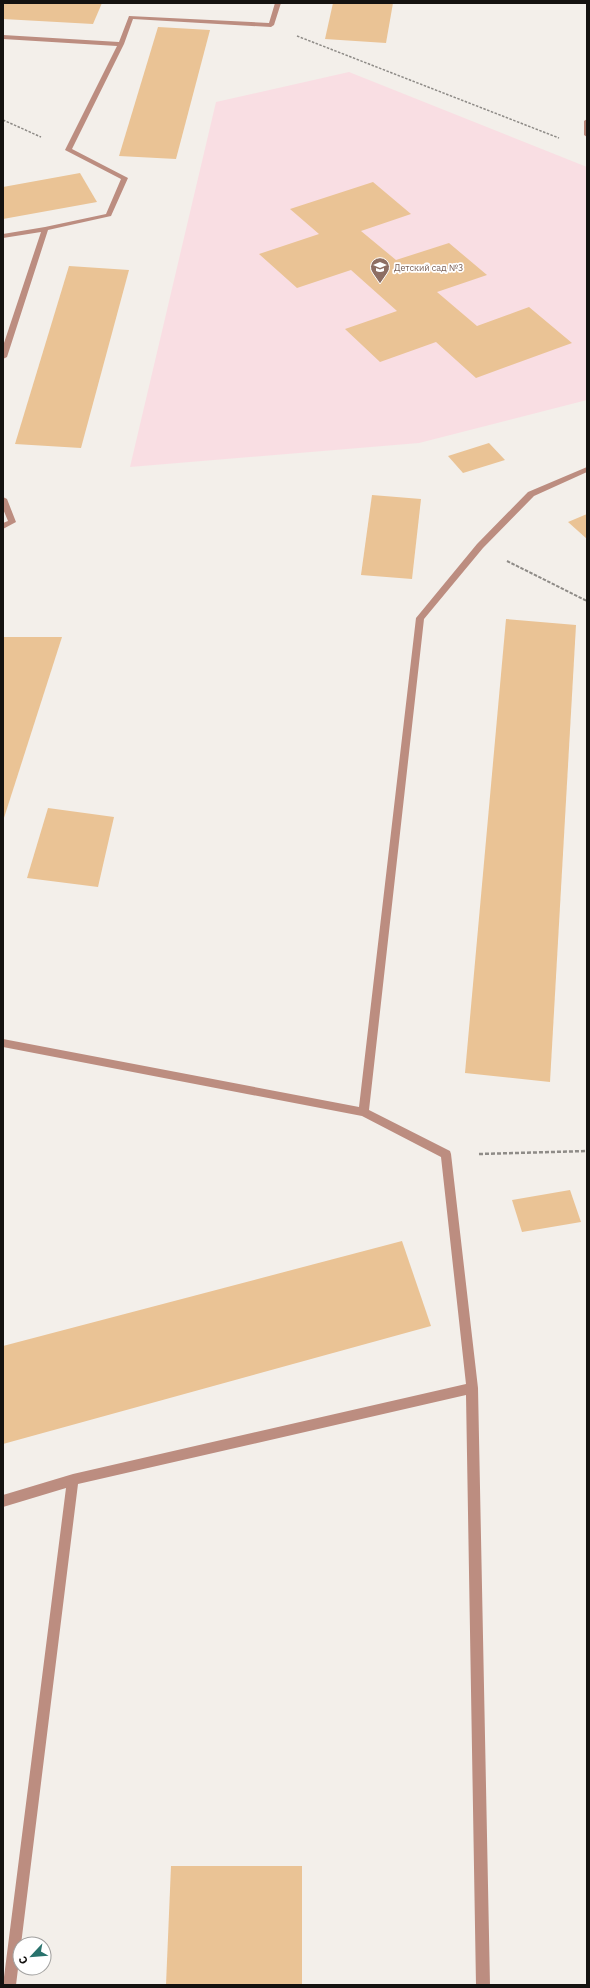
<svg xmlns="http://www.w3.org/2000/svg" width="590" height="1988" font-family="'IBM Plex Sans',sans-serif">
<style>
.education{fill:#f9dee3}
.building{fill:#eac395}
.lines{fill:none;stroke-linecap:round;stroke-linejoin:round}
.path-far2{stroke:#8e8b87;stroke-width:1.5;stroke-dasharray:2.5 1.5;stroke-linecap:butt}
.path-far1{stroke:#8e8b87;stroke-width:2;stroke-dasharray:3.5 1.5;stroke-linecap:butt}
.path{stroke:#8e8b87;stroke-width:2.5;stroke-dasharray:4 2;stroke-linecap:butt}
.service{fill:#bc8d80;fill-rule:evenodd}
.labels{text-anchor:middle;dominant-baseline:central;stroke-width:3.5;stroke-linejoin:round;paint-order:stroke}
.far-education-label{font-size:9px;fill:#785e54;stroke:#fff;text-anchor:start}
</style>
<rect width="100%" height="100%" fill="#f3efea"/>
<polygon class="education" points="349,72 587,167 587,400 419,443 130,467 216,102"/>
<g class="building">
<polygon points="3,3 102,3 93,24 3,19"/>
<polygon points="333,3 393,3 386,43 325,39"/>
<polygon points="158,27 210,30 176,159 119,156"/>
<polygon points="80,173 97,202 3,219 3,187"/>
<polygon points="373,182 411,214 361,231 396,260 449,243 487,275 437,292 477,326 529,307 572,343 476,378 436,342 380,362 345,329 397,311 351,270 297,288 259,254 319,234 290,209"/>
<polygon points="69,266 129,270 81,448 15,444"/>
<polygon points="489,443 505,460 463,473 448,456"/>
<polygon points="372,495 421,499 412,579 361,575"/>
<polygon points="587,514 587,539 568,522"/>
<polygon points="506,619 576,625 550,1082 465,1073"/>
<polygon points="3,637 62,637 3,821"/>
<polygon points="48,808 114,817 98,887 27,878"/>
<polygon points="570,1190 581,1222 522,1232 512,1200"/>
<polygon points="402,1241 431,1326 3,1444 3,1346"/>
<polygon points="171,1866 302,1866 302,1985 166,1985"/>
</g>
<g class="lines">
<g class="path-far2">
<polyline points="297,36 559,138"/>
<polyline points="3,120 41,137"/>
</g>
<polyline class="path-far1" points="507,561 587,601"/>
<polyline class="path" points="479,1154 587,1151"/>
<g class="service">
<polygon points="275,3 281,3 274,25 271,27 133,19 124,44 72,149 128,178 111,216 48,230 7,357 3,359 3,346 41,232 3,238 3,234 45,227 106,214 121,179 65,150 117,46 3,39 3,35 119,42 129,16 269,23"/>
<polygon points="587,119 587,137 584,135 584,121"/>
<polygon points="587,467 587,472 534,496 483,548 424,619 369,1110 450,1151 451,1154 478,1388 490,1985 476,1985 466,1395 78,1484 16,1985 3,1985 66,1488 3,1507 3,1495 73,1474 466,1384 441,1157 362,1116 3,1047 3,1039 359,1107 416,618 477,544 528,492"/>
<polygon points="3,497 7,499 16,522 3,529 3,523 8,521 3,509"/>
</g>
</g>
<defs>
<symbol id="school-pin" viewBox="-11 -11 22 30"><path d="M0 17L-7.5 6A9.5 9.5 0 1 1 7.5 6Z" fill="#8d6e63" stroke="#fff"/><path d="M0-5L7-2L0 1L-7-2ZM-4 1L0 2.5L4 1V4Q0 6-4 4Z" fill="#fff"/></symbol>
</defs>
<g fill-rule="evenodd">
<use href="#school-pin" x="369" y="256" width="22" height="30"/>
</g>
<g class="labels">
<g class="far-education-label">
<text x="394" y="267">Детский сад №3</text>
</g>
</g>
<rect width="590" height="1988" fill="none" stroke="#141210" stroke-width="8"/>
<g transform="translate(32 1956) rotate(244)"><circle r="19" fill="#ffffff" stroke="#a1a09f"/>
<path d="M0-3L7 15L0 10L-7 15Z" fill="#28726c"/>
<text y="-6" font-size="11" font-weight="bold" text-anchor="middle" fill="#141210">С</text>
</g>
</svg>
